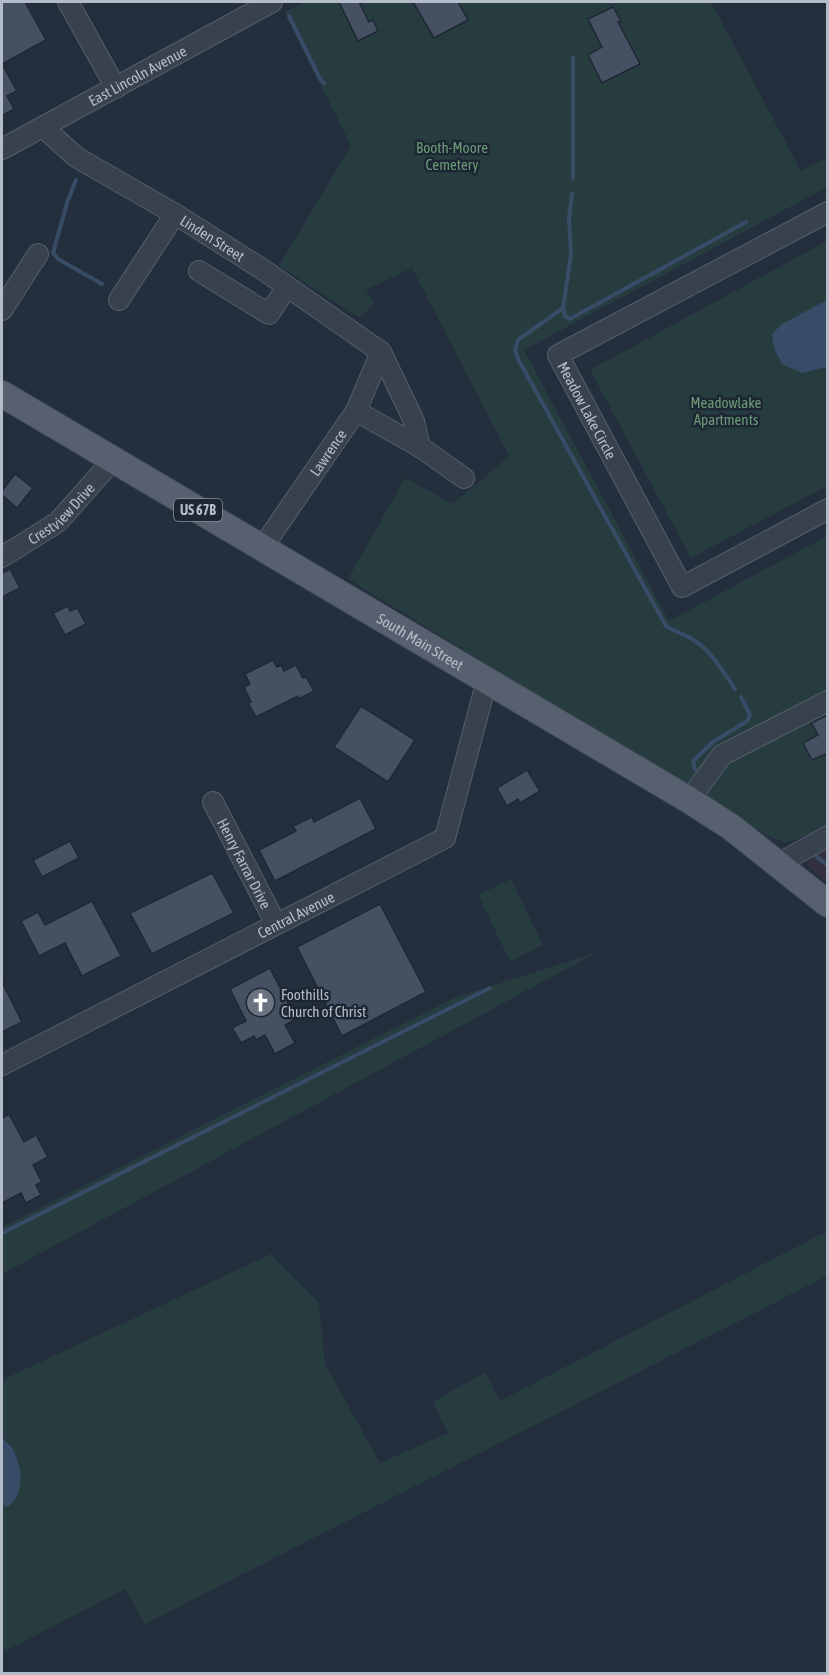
<svg xmlns="http://www.w3.org/2000/svg" width="829" height="1675" font-family="'Asap Condensed',sans-serif">
<style>
.medical{fill:#32303f}
.green{fill:#263c3f}
.water{fill:#394c67}
.lines{fill:none;stroke-linecap:round;stroke-linejoin:round}
.stream{stroke:#394c67;stroke-width:4}
.building{fill:#455162;stroke:#1f2835;stroke-width:1.5}
.minor-casing{stroke:#565f6c;stroke-width:22}
.major-casing{stroke:#414a57;stroke-width:28}
.minor{stroke:#38414e;stroke-width:20}
.major{stroke:#56606e;stroke-width:26}
.labels{text-anchor:middle;dominant-baseline:central;stroke-width:5;stroke-linejoin:round;paint-order:stroke}
.shield{fill:#1d2633;stroke:#878f9c;stroke-width:1.5}
.shield-label{font-size:14px;font-weight:bold;fill:#b4bcc9}
.street-label{font-size:15px;fill:#b4bcc9;stroke:#1d2633}
.park-label{font-size:15px;fill:#6b9a76;stroke:#1d2633}
.poi-label{font-size:15px;fill:#b4bcc9;stroke:#1d2633;text-anchor:start}
</style>
<rect width="100%" height="100%" fill="#242f3e"/>
<polygon class="medical" points="827,842 827,883 808,866 806,860 808,854"/>
<g class="green">
<polygon points="305,2 711,2 801,171 827,157 827,187 524,350 669,621 827,536 827,825 808,835 785,843 768,836 348,579 405,478 453,504 509,456 412,268 366,290 374,303 360,318 279,266 351,146 285,12"/>
<polygon points="827,241 827,486 691,558 590,370"/>
<polygon points="511,879 543,945 510,961 478,895"/>
<polygon points="598,952 2,1274 2,1227 454,998"/>
<polygon points="827,1231 827,1276 145,1624 125,1589 2,1653 2,1505 3,1506 12,1446 2,1438 2,1380 271,1254 319,1303 325,1364 380,1463 448,1433 433,1402 485,1372 500,1401"/>
</g>
<g class="water">
<polygon points="827,300 827,367 802,373 782,364 774,348 772,334 782,324"/>
<path d="M2,1438C5,1441 10,1444 12,1448C22,1465 26,1494 8,1507L2,1505Z"/>
</g>
<g class="lines">
<g class="stream">
<polyline points="289,16 320,79 324,83"/>
<polyline points="573,178 573,58"/>
<polyline points="76,180 67,203 53,253 58,259 102,284"/>
<polyline points="572,194 569,218 571,255 563,308 565,316 570,319 746,222"/>
<path d="M563,308L518,340L515,350L518,359L666,626C675,632 687,635 695,641C712,652 724,673 735,689"/>
<polyline points="695,770 693,761 713,742 747,721 750,715 741,697"/>
<polyline points="815,855 828,866"/>
<polyline points="2,1233 490,988"/>
</g>
</g>
<g class="building">
<polygon points="2,2 25,2 46,40 2,64 17,91 7,96 14,109 2,116"/>
<polygon points="339,2 359,2 369,22 373,20 378,31 358,41"/>
<polygon points="413,2 458,2 468,20 434,38"/>
<polygon points="613,7 621,21 618,22 640,64 602,83 588,55 602,47 588,19"/>
<polygon points="15,474 33,488 17,508 2,495 2,491"/>
<polygon points="10,569 20,588 2,597 2,573"/>
<polygon points="68,606 70,611 77,608 86,624 65,635 53,613"/>
<polygon points="273,660 277,667 281,665 284,671 296,665 303,678 306,677 314,691 299,699 298,696 256,717 248,703 251,702 244,687 250,684 245,674"/>
<polygon points="361,706 415,740 388,782 334,747"/>
<polygon points="828,715 828,753 812,760 803,743 818,735 811,723"/>
<polygon points="527,770 540,791 520,803 518,799 507,806 497,788"/>
<polygon points="360,798 376,829 275,881 259,850 296,831 293,826 312,817 314,822"/>
<polygon points="70,841 79,858 42,877 33,860"/>
<polygon points="212,873 234,913 152,954 130,913"/>
<polygon points="92,901 121,956 82,976 65,943 39,956 21,921 38,912 45,925"/>
<polygon points="380,904 426,992 342,1036 297,947"/>
<polygon points="270,968 296,1019 285,1025 295,1043 275,1054 265,1035 256,1040 254,1036 241,1043 232,1028 246,1021 230,989"/>
<polygon points="2,982 22,1022 2,1032"/>
<polygon points="9,1114 24,1142 36,1135 48,1157 33,1165 42,1182 36,1185 41,1195 26,1203 21,1193 2,1203 2,1118"/>
</g>
<g class="lines">
<defs>
<g id="minor">
<polyline points="68,2 116,88"/>
<path id="s1" d="M44,128L76,157L175,214L262,269L381,352L414,421L420,447"/>
<path id="s2" d="M2,149L272,2"/>
<path id="s3" d="M828,212L558,355L682,587L828,509"/>
<polyline points="199,271 269,314 287,287"/>
<polyline points="119,300 175,214"/>
<polyline points="2,310 38,254"/>
<polyline points="356,411 420,447 464,478"/>
<path id="s4" d="M262,548L356,411L381,352"/>
<path id="s5" d="M2,557L58,522L112,461"/>
<polyline points="689,800 722,755 828,701"/>
<path id="s6" d="M213,802L276,924"/>
<polyline points="778,864 828,836"/>
<path id="s7" d="M2,1065L445,838L487,680"/>
</g>
<g id="major">
<path id="s8" d="M2,394L689,800L731,827L828,904"/>
</g>
</defs>
<use href="#minor" class="minor-casing"/>
<use href="#major" class="major-casing"/>
<use href="#minor" class="minor"/>
<use href="#major" class="major"/>
</g>
<defs>
<symbol id="church-disc" viewBox="-11 -11 22 22"><circle r="9.5" fill="#6b7280" stroke="#1d2633"/><path d="M-1.2-6h2.4v3.5h3.3v2.4h-3.3V6h-2.4V-.1h-3.3v-2.4h3.3Z" fill="#fff"/></symbol>
</defs>
<g fill-rule="evenodd">
<use href="#church-disc" x="244" y="986" width="33" height="33"/>
</g>
<g class="labels">
<rect class="shield" x="174" y="499" width="48" height="22" rx="4.5"/>
<g class="shield-label">
<text x="198" y="510">US 67B</text>
</g>
<g class="street-label">
<text stroke="none"><textPath href="#s2" startOffset="154">East Lincoln Avenue</textPath></text>
<text stroke="none"><textPath href="#s1" startOffset="202">Linden Street</textPath></text>
<text stroke="none"><textPath href="#s3" startOffset="368">Meadow Lake Circle</textPath></text>
<text stroke="none"><textPath href="#s4" startOffset="116">Lawrence</textPath></text>
<text stroke="none"><textPath href="#s5" startOffset="74">Crestview Drive</textPath></text>
<text stroke="none"><textPath href="#s8" startOffset="486">South Main Street</textPath></text>
<text stroke="none"><textPath href="#s6" startOffset="69">Henry Farrar Drive</textPath></text>
<text stroke="none"><textPath href="#s7" startOffset="330">Central Avenue</textPath></text>
</g>
<g class="park-label">
<text x="452" y="147">Booth-Moore<tspan x="452" dy="17">Cemetery</tspan></text>
<text x="726" y="402">Meadowlake<tspan x="726" dy="17">Apartments</tspan></text>
</g>
<g class="poi-label">
<text x="281" y="994">Foothills<tspan x="281" dy="17">Church of Christ</tspan></text>
</g>
</g>
<rect width="829" height="1675" fill="none" stroke="#b4bcc9" stroke-width="6"/>
</svg>
